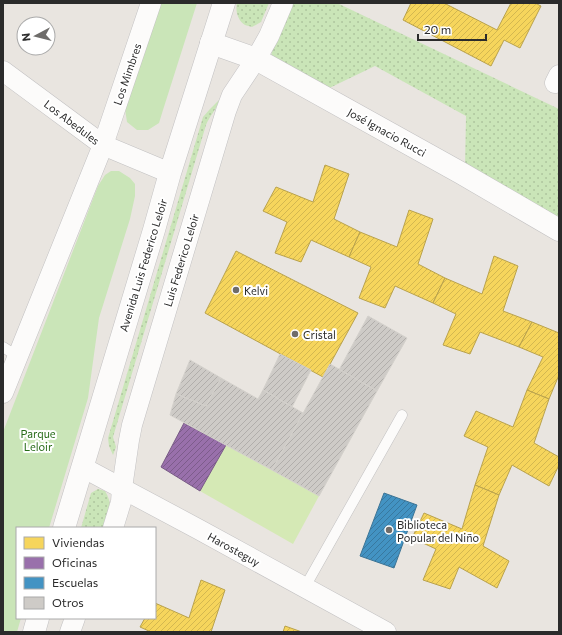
<svg xmlns="http://www.w3.org/2000/svg" width="562" height="635" font-family="Commissioner,sans-serif">
<style>
.grass{fill:url(#grass-dots)}
.park{fill:#cae5b8}
.pitch{fill:#d5e9b5}
.homes{fill:url(#homes-hatch);stroke:#b9a24d}
.offices{fill:url(#offices-hatch);stroke:#785b85}
.schools{fill:url(#schools-hatch);stroke:#3c7495}
.building{fill:url(#building-hatch);stroke:#d4d1cc}
.lines{fill:none;stroke-linecap:round;stroke-linejoin:round}
.service-casing{stroke:#c2c1c2;stroke-width:11}
.minor-casing{stroke:#c2c1c2;stroke-width:21}
.tertiary-casing{stroke:#c2c1c2;stroke-width:23}
.secondary-casing{stroke:#c2c1c2;stroke-width:23}
.service{stroke:#fcfbfa;stroke-width:10}
.minor{stroke:#fcfbfa;stroke-width:20}
.tertiary{stroke:#fcfbfa;stroke-width:22}
.secondary{stroke:#fcfbfa;stroke-width:22}
.poi-dot{fill:#6e6c6a;stroke:#fff;stroke-width:1.5}
.labels{text-anchor:middle;dominant-baseline:central;stroke-width:4;stroke-linejoin:round;paint-order:stroke}
.street-label{font-size:11px;fill:#2b2b2b;stroke:#fff}
.poi-label{font-size:11px;fill:#2b2b2b;stroke:#fff;text-anchor:start}
.park-label{font-size:11px;fill:#276b18;stroke:#fff}
</style>
<defs>
<pattern id="grass-dots" width="8" height="8" patternUnits="userSpaceOnUse"><rect width="8" height="8" fill="#cae5b8"/><path d="M2 2h.1M6 6h.1" fill="none" stroke="#aec59e" stroke-width="1.8" stroke-linecap="round"/></pattern>
<pattern id="homes-hatch" width="6" height="6" patternUnits="userSpaceOnUse"><rect width="6" height="6" fill="#f6d55c"/><path d="M-1 1l2-2M0 6l6-6M5 7l2-2" fill="none" stroke="#d3b750"/></pattern>
<pattern id="offices-hatch" width="6" height="6" patternUnits="userSpaceOnUse"><rect width="6" height="6" fill="#9970ab"/><path d="M-1 1l2-2M0 6l6-6M5 7l2-2" fill="none" stroke="#7d5c8b"/></pattern>
<pattern id="schools-hatch" width="6" height="6" patternUnits="userSpaceOnUse"><rect width="6" height="6" fill="#4393c3"/><path d="M-1 1l2-2M0 6l6-6M5 7l2-2" fill="none" stroke="#38789f"/></pattern>
<pattern id="building-hatch" width="6" height="6" patternUnits="userSpaceOnUse"><rect width="6" height="6" fill="#cecbc7"/><path d="M-1 1l2-2M0 6l6-6M5 7l2-2" fill="none" stroke="#b1aeab"/></pattern>
</defs>
<rect width="100%" height="100%" fill="#e9e5e0"/>
<g class="grass">
<path d="M237,3H269L261,22L252,27C250,26 247,26 245,25C238,21 235,11 237,3Z"/>
<polygon points="293,3 337,3 559,109 559,222 465,168 466,116 375,66 319,93 271,59 272,49"/>
<path d="M219,100C216,111 210,115 206,125L113,437L116,447L113,455L109,446L108,438L203,117L210,109Z"/>
<path d="M98,489L105,491C114,506 109,513 104,528H81L91,493Z"/>
</g>
<g class="park">
<polygon points="159,3 197,3 163,110 159,123 148,130 137,130 127,122 125,109"/>
<polygon points="111,171 119,171 130,178 135,184 135,196 130,219 99,318 88,398 49,528 17,528 17,618 21,618 17,632 3,632 3,432 98,186 105,175"/>
</g>
<polygon class="pitch" points="226,445 319,496 293,544 200,491"/>
<g class="homes">
<polygon points="411,3 444,3 497,30 511,3 535,3 541,6 520,48 504,40 491,66 403,20"/>
<polygon points="325,165 349,174 334,219 360,232 349,257 311,240 301,262 275,253 287,222 263,211 276,187 313,202"/>
<polygon points="409,210 433,219 418,264 445,278 433,303 395,286 385,308 359,298 371,267 349,257 360,232 397,247"/>
<polygon points="236,251 358,313 323,377 205,313"/>
<polygon points="494,256 518,266 503,311 532,322 519,347 480,332 470,354 443,345 456,314 433,303 445,278 482,294"/>
<polygon points="532,322 559,333 559,375 549,399 527,390 543,357 519,347"/>
<polygon points="527,390 549,399 534,443 559,457 559,465 549,486 512,465 499,495 475,485 488,447 464,436 476,411 513,427"/>
<polygon points="475,485 499,495 483,546 509,561 497,588 459,567 450,589 423,580 436,549 412,538 424,513 462,529"/>
<polygon points="201,580 225,590 211,632 151,632 140,627 145,618 155,618 155,603 189,618"/>
<polygon points="285,626 302,632 283,632"/>
</g>
<polygon class="offices" points="184,423 226,445 200,491 161,467"/>
<polygon class="schools" points="384,493 417,505 394,568 360,556"/>
<g class="building">
<polygon points="368,316 407,338 377,391 339,370"/>
<polygon points="280,354 311,370 292,407 263,390"/>
<polygon points="190,360 221,378 206,406 176,394"/>
<polygon points="330,364 377,391 319,496 272,470"/>
<polygon points="221,378 258,399 263,390 303,413 272,470 170,415 176,394 206,406"/>
</g>
<g class="lines">
<defs>
<g id="service">
<polyline points="3,347 17,356"/>
<polyline points="305,587 402,415"/>
</g>
<g id="minor">
<polyline points="3,71 103,145 170,173"/>
<polyline points="555,83 559,75"/>
<polyline points="3,393 103,145 151,3"/>
<polyline points="82,467 198,529 386,632"/>
<polyline points="113,528 121,502 122,488 129,440 132,425 226,111 232,95 256,59 269,36 283,3"/>
<polyline points="70,632 75,618"/>
</g>
<polyline id="tertiary" points="211,43 256,59 461,173 559,230"/>
<g id="secondary">
<polyline points="64,528 154,230 170,173 224,3"/>
<polyline points="34,632 38,618"/>
</g>
</defs>
<use href="#service" class="service-casing"/>
<use href="#minor" class="minor-casing"/>
<use href="#tertiary" class="tertiary-casing"/>
<use href="#secondary" class="secondary-casing"/>
<use href="#service" class="service"/>
<use href="#minor" class="minor"/>
<use href="#tertiary" class="tertiary"/>
<use href="#secondary" class="secondary"/>
</g>
<g class="poi-dot">
<circle cx="236" cy="290" r="4"/>
<circle cx="295" cy="334" r="4"/>
<circle cx="389" cy="530" r="4"/>
</g>
<g class="labels">
<g class="street-label">
<text transform="translate(127 74) rotate(-71)">Los Mimbres</text>
<text transform="translate(72 122) rotate(37)">Los Abedules</text>
<text transform="translate(387 132) rotate(29)">José Ignacio Rucci</text>
<text transform="translate(181 260) rotate(-73)">Luis Federico Leloir</text>
<text transform="translate(143 265) rotate(-73)">Avenida Luis Federico Leloir</text>
<text transform="translate(234 549) rotate(29)">Harosteguy</text>
</g>
<g class="poi-label">
<text x="244" y="290">Kelvi</text>
<text x="303" y="334">Cristal</text>
<text x="397" y="524">Biblioteca<tspan x="397" dy="13">Popular del Niño</tspan></text>
</g>
<g class="park-label">
<text x="38" y="433">Parque<tspan x="38" dy="13">Leloir</tspan></text>
</g>
</g>
<rect width="562" height="635" fill="none" stroke="#2b2b2b" stroke-width="8"/>
<rect x="16" y="527" width="140" height="92" fill="#ffffff" stroke="#aaaaaa"/>
<rect x="24" y="537" width="20" height="12" fill="#f6d55c" stroke="#aaaaaa"/>
<text x="52" y="547" font-size="12" fill="#2b2b2b">Viviendas</text>
<rect x="24" y="557" width="20" height="12" fill="#9970ab" stroke="#aaaaaa"/>
<text x="52" y="567" font-size="12" fill="#2b2b2b">Oficinas</text>
<rect x="24" y="577" width="20" height="12" fill="#4393c3" stroke="#aaaaaa"/>
<text x="52" y="587" font-size="12" fill="#2b2b2b">Escuelas</text>
<rect x="24" y="597" width="20" height="12" fill="#cecbc7" stroke="#aaaaaa"/>
<text x="52" y="607" font-size="12" fill="#2b2b2b">Otros</text>
<g transform="translate(36 36) rotate(263)"><circle r="19" fill="#ffffff" stroke="#aaaaaa"/>
<path d="M0-3L7 15L0 10L-7 15Z" fill="#6e6c6a"/>
<text y="-6" font-size="11" font-weight="bold" text-anchor="middle" fill="#2b2b2b">N</text>
</g>
<path d="M418 34v6h68v-6" fill="none" stroke="#2b2b2b" stroke-width="2"/>
<text x="424" y="34" font-size="12" fill="#2b2b2b" stroke="#ffffff" stroke-width="3" paint-order="stroke">20 m</text>
</svg>
